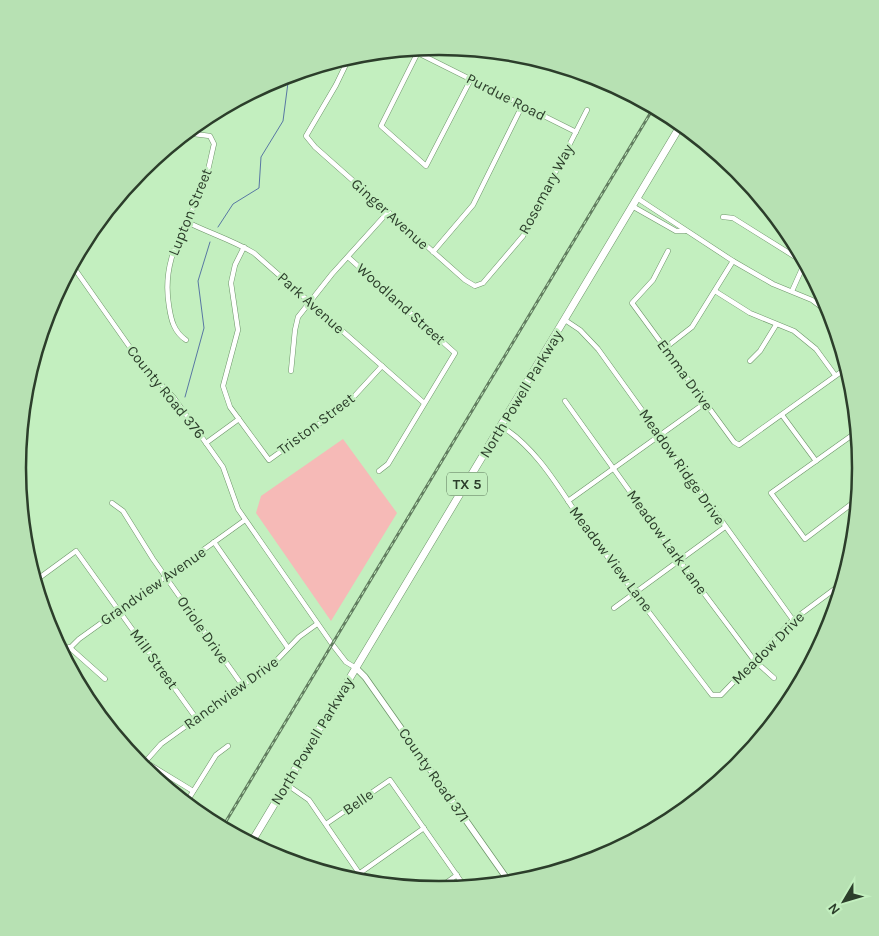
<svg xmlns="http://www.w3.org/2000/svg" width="879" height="936" font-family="Karla,sans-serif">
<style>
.green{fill:#f6bab7}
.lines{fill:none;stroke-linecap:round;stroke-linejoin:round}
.stream{stroke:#5877a3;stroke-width:1}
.minor-casing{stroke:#6d9569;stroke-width:5.5}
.tertiary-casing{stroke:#6d9569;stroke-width:7}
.primary-casing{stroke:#6d9569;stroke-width:8}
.minor{stroke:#fff;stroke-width:4.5}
.tertiary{stroke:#fff;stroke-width:5.5}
.primary{stroke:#fff;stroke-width:7}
.rail-casing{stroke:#627e60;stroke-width:3}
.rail{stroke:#c3efbf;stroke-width:1;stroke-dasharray:4;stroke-linecap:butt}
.labels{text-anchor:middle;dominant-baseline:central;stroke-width:5;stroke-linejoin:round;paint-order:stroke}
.shield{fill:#c3efbf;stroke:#597357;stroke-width:1}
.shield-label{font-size:14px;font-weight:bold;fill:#2c3e2b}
.street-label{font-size:15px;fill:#2c3e2b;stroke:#c3efbf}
.rim{fill:none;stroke:#2c3e2b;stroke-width:2.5}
</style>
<rect width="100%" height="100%" fill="#c3efbf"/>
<polygon class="green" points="343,439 397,513 331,621 256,513 261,496"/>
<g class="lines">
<g class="stream">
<polyline points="218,227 233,204 259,188 261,157 283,121 289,75"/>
<polyline points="185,397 204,328 198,281 210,242"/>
</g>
<defs>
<g id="minor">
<polyline points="420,48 381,126 426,166 471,79"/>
<polyline points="410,49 576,132"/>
<polyline points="350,56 336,85 306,136 315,147 465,280 475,286 483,283 523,236 587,110"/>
<path d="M186,133L210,136L214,144C210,160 208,175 202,189C184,231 161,259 169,306C171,320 174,332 186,340"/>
<polyline points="637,198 733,261 773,284 812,300 832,315"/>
<polyline points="632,206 676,231 685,231"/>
<polyline points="723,217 733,218 805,263"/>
<path d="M187,222C209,233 232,240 254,253L424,403"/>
<polyline points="244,247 235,265 231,283 238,330 223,386 230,407 269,460 348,403 382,366"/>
<polyline points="668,251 653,280 632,303 734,442 739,445 848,367"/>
<polyline points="433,252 473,205 522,106"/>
<polyline points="348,257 455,353 388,464 379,471"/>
<polyline points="72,265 141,363 174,398 223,467 238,509 332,644 346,662 356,668"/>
<polyline points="715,291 750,313 794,331 816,349 835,375"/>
<polyline points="792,291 805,262"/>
<polyline points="565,320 580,330 598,349 793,620"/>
<polyline points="665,348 692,327 733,261"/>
<polyline points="750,361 760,351 776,325"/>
<polyline points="291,371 295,330 298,317 332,274 388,212"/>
<polyline points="565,401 679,560 754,660 774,678"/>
<polyline points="782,415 816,461"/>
<path d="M501,426C541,451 563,496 590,533C630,588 671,641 712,695H721L793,620L844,582"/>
<polyline points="858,431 771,493 805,539 858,499"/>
<polyline points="206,443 239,419"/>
<polyline points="568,501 705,403"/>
<polyline points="112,503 123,511 153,559 242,685"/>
<polyline points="214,542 288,648"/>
<polyline points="35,581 76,551 196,718"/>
<polyline points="614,608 725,527"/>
<polyline points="44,611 47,615"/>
<polyline points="69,647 105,679"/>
<polyline points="63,655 79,639 245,520"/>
<polyline points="129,752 193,791"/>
<polyline points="145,762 161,744 275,662 299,637 317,624"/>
<polyline points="286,784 309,800 359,873"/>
<polyline points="186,803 216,755 228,746"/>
<polyline points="326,824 390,780 465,887"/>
<polyline points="350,880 424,828"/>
<polyline points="436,890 457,875"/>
</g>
<polyline id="tertiary" points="356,668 365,677 510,883"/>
<polyline id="primary" points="251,843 682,123"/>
</defs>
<use href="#minor" class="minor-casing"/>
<use href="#tertiary" class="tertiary-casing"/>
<use href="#primary" class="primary-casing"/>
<use href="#minor" class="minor"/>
<use href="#tertiary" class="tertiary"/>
<use href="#primary" class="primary"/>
<defs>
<polyline id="rail" points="222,828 654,107"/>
</defs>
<use href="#rail" class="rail-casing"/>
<use href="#rail" class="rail"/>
</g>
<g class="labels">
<rect class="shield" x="447" y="472.5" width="40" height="23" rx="4"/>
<g class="shield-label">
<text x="467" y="484">TX 5</text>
</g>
<g class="street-label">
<text transform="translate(506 97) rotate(27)">Purdue Road</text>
<text transform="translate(546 189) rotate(-62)">Rosemary Way</text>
<text transform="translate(190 212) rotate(-68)">Lupton Street</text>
<text transform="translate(390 214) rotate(42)">Ginger Avenue</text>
<text transform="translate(311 303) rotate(42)">Park Avenue</text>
<text transform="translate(401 304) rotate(42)">Woodland Street</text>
<text transform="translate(685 375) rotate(54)">Emma Drive</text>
<text transform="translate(166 392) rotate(51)">County Road 376</text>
<text transform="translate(521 394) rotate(-59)">North Powell Parkway</text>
<text transform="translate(316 424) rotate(-37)">Triston Street</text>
<text transform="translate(682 467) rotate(55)">Meadow Ridge Drive</text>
<text transform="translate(667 542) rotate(54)">Meadow Lark Lane</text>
<text transform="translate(611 559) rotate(53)">Meadow View Lane</text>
<text transform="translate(153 586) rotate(-35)">Grandview Avenue</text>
<text transform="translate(203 630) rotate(55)">Oriole Drive</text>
<text transform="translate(768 648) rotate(-45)">Meadow Drive</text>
<text transform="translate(154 659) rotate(54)">Mill Street</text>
<text transform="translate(231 693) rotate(-36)">Ranchview Drive</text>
<text transform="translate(312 741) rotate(-59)">North Powell Parkway</text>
<text transform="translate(434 775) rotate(55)">County Road 371</text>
<text transform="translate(358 802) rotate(-35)">Belle</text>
</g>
</g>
<path d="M0 0H879V936H0ZM26 468a413 413 0 1 1 826 0a413 413 0 1 1-826 0Z" fill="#b7e1b3" fill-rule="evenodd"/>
<path class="rim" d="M26 468a413 413 0 1 1 826 0a413 413 0 1 1-826 0Z"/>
<g transform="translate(844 901) rotate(232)" stroke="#c3efbf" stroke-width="4" paint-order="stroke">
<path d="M0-4L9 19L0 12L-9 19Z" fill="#2c3e2b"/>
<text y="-8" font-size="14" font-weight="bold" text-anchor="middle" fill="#2c3e2b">N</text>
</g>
</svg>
